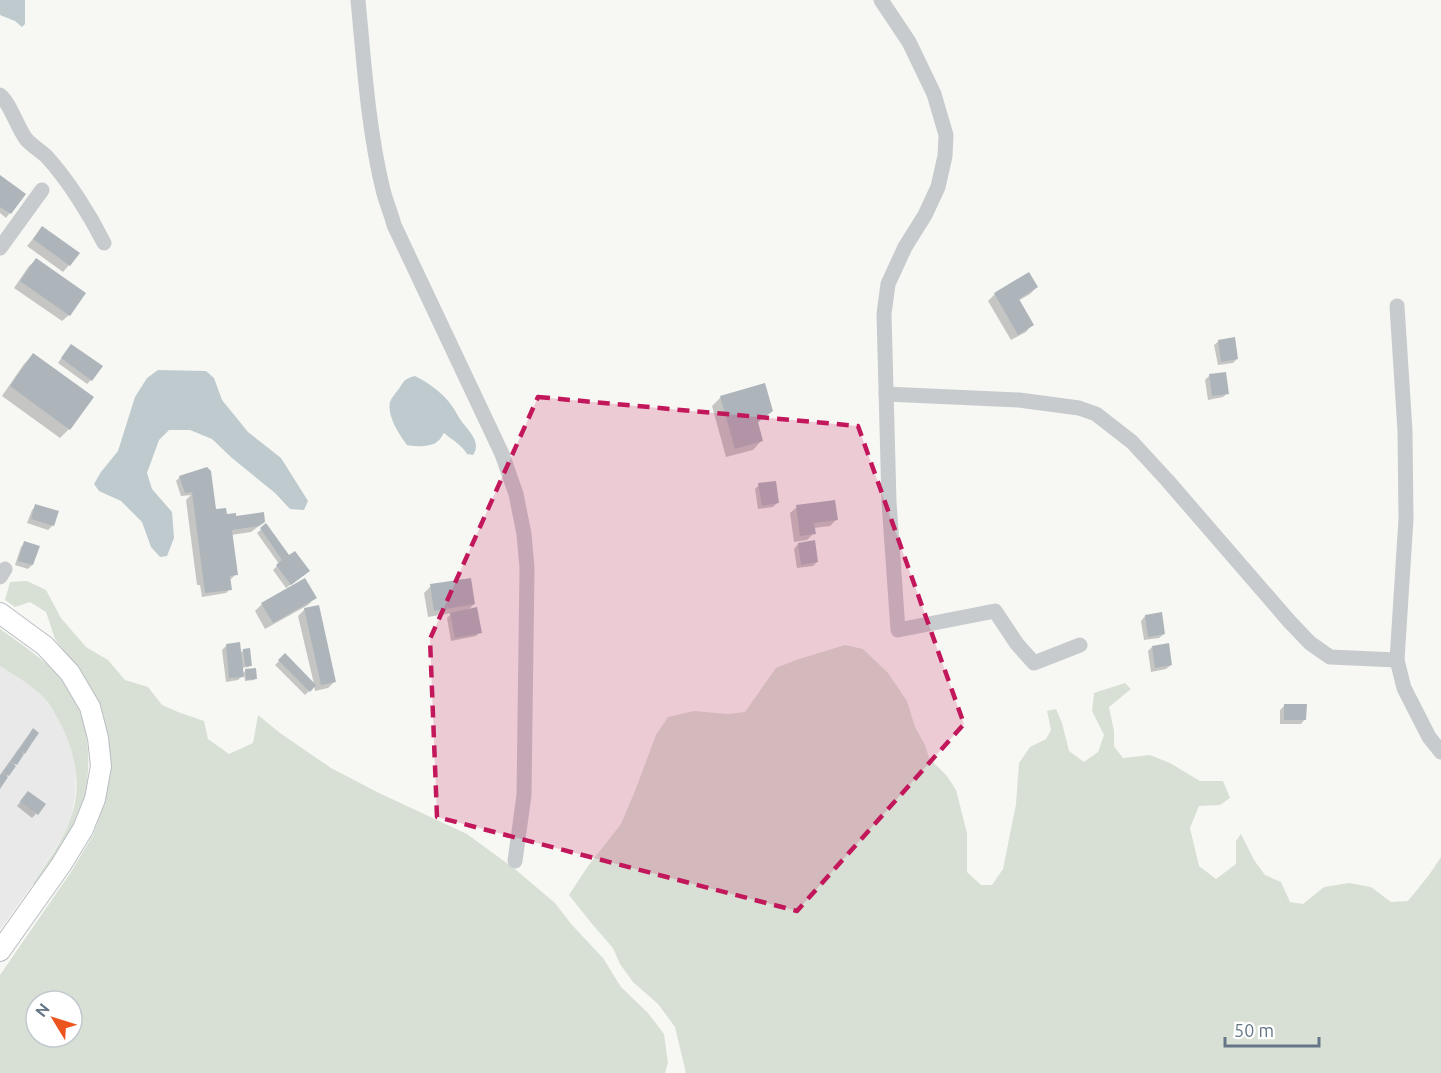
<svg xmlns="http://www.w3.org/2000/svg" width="1441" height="1073" font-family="Ubuntu,sans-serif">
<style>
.built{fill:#e8e9e8}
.green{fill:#d8e0d5;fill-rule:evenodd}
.water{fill:#becace}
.shadow{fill:#0003}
.building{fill:#adb5bb}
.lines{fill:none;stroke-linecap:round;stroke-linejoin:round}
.secondary-casing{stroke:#b9bec3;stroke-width:22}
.street{stroke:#c7cbce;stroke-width:15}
.secondary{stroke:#fff;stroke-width:20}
.marked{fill:#c2185b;fill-opacity:0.2;stroke:#c2185b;stroke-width:4.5;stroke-dasharray:12 8;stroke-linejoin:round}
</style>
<rect width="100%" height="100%" fill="#f7f8f4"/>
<polygon class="built" points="0,666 29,684 46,700 59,720 71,744 76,767 75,797 71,817 64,834 33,884 0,930"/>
<g class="green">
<path d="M27,581L46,590L61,618L86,647L108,660L125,680L148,687L162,705L178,712L204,721L208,739L229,754L253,743L258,715L280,733L331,768L379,793L467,834L516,870L555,903L572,925L603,958L621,987L648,1013L664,1034L668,1063L665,1073H0V975L71,872L93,835L105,801L108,767L107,735L98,701L75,665L55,639L46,612L30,602L15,607L5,600L10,582ZM36,1001H72V1037H36Z"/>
<path d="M0,629C21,644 43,658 60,678C97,719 95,790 70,837C60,854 47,870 36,886L33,884C46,863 62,843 70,820C84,784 74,745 55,714C52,709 49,703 45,699C32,685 16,676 0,666Z"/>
<polygon points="845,645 863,649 888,673 907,701 915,727 925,745 929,758 947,776 956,790 967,833 967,872 981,885 992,885 1003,869 1016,804 1019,763 1030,747 1046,739 1051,730 1047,711 1056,709 1062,723 1069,751 1084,762 1098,752 1104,735 1092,711 1094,693 1125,683 1131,689 1109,707 1114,731 1114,746 1123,758 1150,755 1170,763 1200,781 1223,781 1230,798 1220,805 1199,806 1190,828 1199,866 1216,879 1236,864 1236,841 1241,834 1254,860 1265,875 1281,882 1290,902 1303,904 1324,887 1349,883 1371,887 1391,902 1408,901 1429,875 1441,857 1441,1073 686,1073 675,1027 658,1004 633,982 620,964 613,948 592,924 569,895 588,866 621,824 635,791 656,735 668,717 694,711 728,714 745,712 776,668 796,660"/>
</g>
<g class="water">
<polygon points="0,0 25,0 25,24 22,27 15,21 0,15"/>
<polygon points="158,370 206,371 214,378 222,400 248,432 281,458 308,501 304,510 290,509 275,493 232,458 212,439 190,430 169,430 159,440 147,473 152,489 172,512 174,538 167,556 160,557 151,547 142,522 121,501 99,491 94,484 101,472 118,451 135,397 147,378"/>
<path d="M415,376C429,383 443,393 452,406C456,411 458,417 462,422C469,431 482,443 473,455L467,454C462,445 452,440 444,433C442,435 441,439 438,441C433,447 414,447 407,445C399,434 387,416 390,402C392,397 395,394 398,390C405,381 403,379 415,376Z"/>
</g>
<g class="shadow">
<polygon points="0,177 24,194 6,218 0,213"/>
<polygon points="42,228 69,265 63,272 27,246"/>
<polygon points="36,260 69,315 62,321 14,288 29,266"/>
<polygon points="1029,274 1037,287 1030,294 1018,301 1032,325 1026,332 1011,340 988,301 995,294"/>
<polygon points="1219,341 1237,359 1233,363 1218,365 1214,345"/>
<polygon points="67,350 91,380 87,384 58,363"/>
<polygon points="33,355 69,429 60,438 2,396 24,364"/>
<polygon points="1209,376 1228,393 1223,397 1208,400 1205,380"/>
<polygon points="721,397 771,410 757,423 762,440 753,450 726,457 712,406"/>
<polygon points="180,477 214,511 225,516 264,522 251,532 231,535 236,574 229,581 230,589 226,593 202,597 200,585 197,585 186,500 191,495 181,496 176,481"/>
<polygon points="759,485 778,502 773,507 758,509 755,489"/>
<polygon points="36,506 53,525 48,530 27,523 32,510"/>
<polygon points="797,507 837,519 830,526 814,528 814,533 807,540 794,542 790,513"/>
<polygon points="266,525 304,575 286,588 273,570 279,564 257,533"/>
<polygon points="25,543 32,565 28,569 15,565 21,547"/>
<polygon points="798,544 817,562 813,566 797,568 794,549"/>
<polygon points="431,586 474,604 467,611 480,632 476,636 451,641 447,618 452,613 428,617 424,593"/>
<polygon points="315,598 308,605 265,629 255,611 262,604"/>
<polygon points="305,609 335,681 328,688 315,691 314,686 305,695 275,665 285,655 314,684 298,616"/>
<polygon points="1145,616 1164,634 1159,638 1144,640 1141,621"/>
<polygon points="226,646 240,654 243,650 251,665 249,667 241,668 242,674 246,671 256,678 254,680 245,681 244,674 238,680 226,682 222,650"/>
<polygon points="1152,647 1171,665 1166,669 1151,672 1148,651"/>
<polygon points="1284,706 1305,719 1301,724 1280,724 1280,710"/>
<polygon points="34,730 37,733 0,786 0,775 27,737"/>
<polygon points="24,797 36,814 32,818 17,806"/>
</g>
<g class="building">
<polygon points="0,175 26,194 11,214 0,207"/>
<polygon points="42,226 80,253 70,266 33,239"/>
<polygon points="36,258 86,293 70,316 20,281"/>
<polygon points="1029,272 1038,287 1019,299 1034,325 1018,335 994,293"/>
<polygon points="1235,337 1238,359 1221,362 1218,340"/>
<polygon points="71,344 103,366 92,381 61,358"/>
<polygon points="33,353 94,397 70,430 10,386"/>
<polygon points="1226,372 1229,394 1212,396 1209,374"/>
<polygon points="765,383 773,411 758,422 763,441 735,449 720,396"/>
<polygon points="207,467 211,471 216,509 226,508 227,514 236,513 236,516 264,512 265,522 259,526 232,530 238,575 230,576 232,590 205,593 192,492 185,493 179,476"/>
<polygon points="776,481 779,503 762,506 758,483"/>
<polygon points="835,500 838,520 814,523 816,534 800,536 796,505"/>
<polygon points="35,504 59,511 54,526 31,519"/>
<polygon points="266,523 289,555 295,551 310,571 291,585 276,565 282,560 260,528"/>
<polygon points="815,540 818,562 801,565 798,543"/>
<polygon points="24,541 40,546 33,565 18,561"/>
<polygon points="305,578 317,598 273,623 261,603"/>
<polygon points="471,578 475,604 434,611 430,584"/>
<polygon points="319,605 336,682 321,685 304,608"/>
<polygon points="477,607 482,633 455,638 450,613"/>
<polygon points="1162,612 1165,634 1148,637 1145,615"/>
<polygon points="240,642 244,677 229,678 226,644"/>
<polygon points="1169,643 1172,665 1155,668 1152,646"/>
<polygon points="250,648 252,666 245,666 243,649"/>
<polygon points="285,653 316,685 310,692 278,660"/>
<polygon points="256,668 257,679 246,680 245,669"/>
<polygon points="1284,704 1307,704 1306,720 1284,720"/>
<polygon points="33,728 39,733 32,743 26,739"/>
<polygon points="26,739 32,743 25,754 19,750"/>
<polygon points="18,750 24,754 17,765 11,761"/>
<polygon points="10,762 16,766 9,776 3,772"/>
<polygon points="2,773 8,777 0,789 0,776"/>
<polygon points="28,791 46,804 38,815 20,801"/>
</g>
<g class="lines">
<defs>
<polyline id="secondary" points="0,613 45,646 70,673 90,707 98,738 101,766 95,799 83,829 61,865 0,951"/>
</defs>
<use href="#secondary" class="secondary-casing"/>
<g class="street">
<path d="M358,0C364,63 368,128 383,190C386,202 391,213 394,225L502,454L516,494L524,534L527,568L524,795L515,861"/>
<polyline points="881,0 909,42 934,94 946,135 945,156 938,187 925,215 905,247 888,284 884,314 889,502 898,630 995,611 1017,644 1034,663 1080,645"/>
<path d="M0,95C10,103 17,127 26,139C32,146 41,151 47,157C68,180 90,215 104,243"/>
<polyline points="0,248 42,190"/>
<polyline points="1397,306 1405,431 1406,519 1397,660 1404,688 1429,737 1441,752"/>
<polyline points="886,394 1019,400 1079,408 1096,414 1132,442 1167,480 1289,621 1310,643 1330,657 1397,660"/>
<polyline points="0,577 5,569"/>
</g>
<use href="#secondary" class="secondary"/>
</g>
<path class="marked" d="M538,397L858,426L964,724L797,911L437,817L430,639Z"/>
<g transform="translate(54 1019) rotate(308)"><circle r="28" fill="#ffffff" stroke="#c1c9cf" stroke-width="1.5"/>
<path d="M0-4.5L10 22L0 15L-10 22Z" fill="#ed551f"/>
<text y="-9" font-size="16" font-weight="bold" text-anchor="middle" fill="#657787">N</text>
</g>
<path d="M1225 1037v9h94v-9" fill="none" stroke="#657787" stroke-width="3"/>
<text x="1234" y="1037" font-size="18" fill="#657787" stroke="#ffffff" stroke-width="4.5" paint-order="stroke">50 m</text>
</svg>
